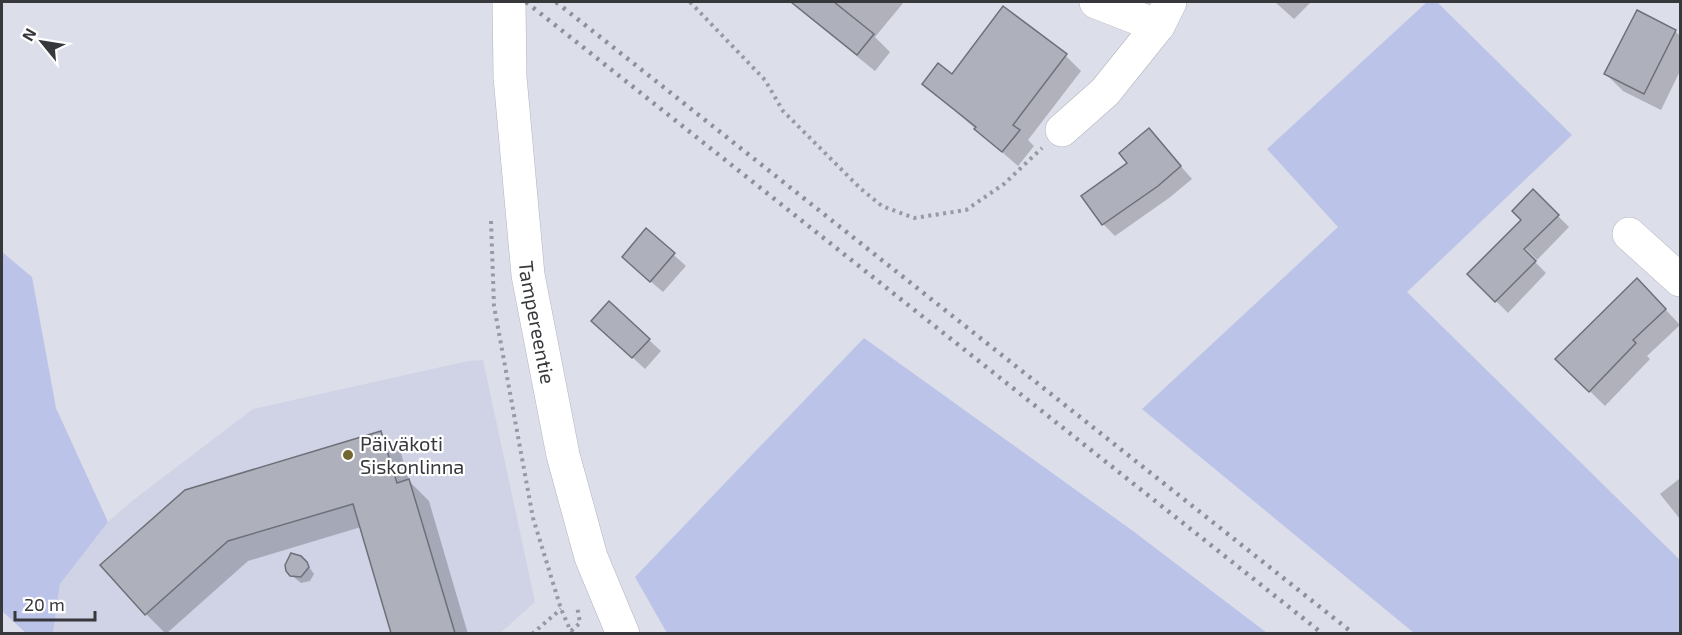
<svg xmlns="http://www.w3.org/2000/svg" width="1682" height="635" font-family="'Exo 2',sans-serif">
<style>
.built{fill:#cfd3e5}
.green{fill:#bcc3e8}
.shadow{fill:#0003}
.building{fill:#aeb0bb;stroke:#6e7079;stroke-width:1.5}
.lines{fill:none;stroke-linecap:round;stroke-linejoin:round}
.minor-casing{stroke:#b2b4bf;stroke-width:34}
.major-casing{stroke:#b2b4bf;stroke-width:34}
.path{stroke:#9899a1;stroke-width:4;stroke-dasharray:3 4.5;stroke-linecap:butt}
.minor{stroke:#fff;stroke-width:33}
.major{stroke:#fff;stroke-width:33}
.rail{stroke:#8e8f97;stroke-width:4.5;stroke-dasharray:3 6;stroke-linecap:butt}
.poi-dot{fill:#726633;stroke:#fff;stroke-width:2}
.labels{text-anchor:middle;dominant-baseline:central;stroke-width:4.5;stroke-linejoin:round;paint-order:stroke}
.street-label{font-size:20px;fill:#37383c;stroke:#fff}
.poi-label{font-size:20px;fill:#37383c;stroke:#fff;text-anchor:start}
</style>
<rect width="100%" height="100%" fill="#dcdee9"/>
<polygon class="built" points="483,360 535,602 500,633 53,634 60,584 108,522 132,501 253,409 468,361"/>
<g class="green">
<polygon points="1427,2 1437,2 1572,135 1407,292 1680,560 1680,633 1414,633 1142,409 1338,227 1267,149"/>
<polygon points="2,252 32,277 56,408 108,522 60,584 53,633 26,633 2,611"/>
<polygon points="864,338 1133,531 1267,633 667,633 635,577"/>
</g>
<g class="shadow">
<polygon points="790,2 904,2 875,37 890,52 875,71"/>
<polygon points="1275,2 1311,2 1294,19"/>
<polygon points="1675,31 1680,36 1680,71 1661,110 1623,91 1606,74"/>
<polygon points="1066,56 1081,71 1028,140 1034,146 1018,166 924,84 952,76"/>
<polygon points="1149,130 1192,179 1169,198 1115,236 1103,224"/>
<polygon points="1533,191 1569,227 1537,260 1520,243 1518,245 1546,273 1508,313 1469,274 1523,220"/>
<polygon points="646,230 686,266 663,292 635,268"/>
<polygon points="1652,295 1680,325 1647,356 1650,359 1605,406 1557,359"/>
<polygon points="605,332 649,340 661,351 645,369"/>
<polygon points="381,433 401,453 409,481 429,501 468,634 393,634 361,527 248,561 166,634 146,614 102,565"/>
<polygon points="1679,479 1680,480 1680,519 1660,494"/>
<polygon points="304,560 314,574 310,581 301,583 289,573"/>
</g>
<g class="building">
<polygon points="791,2 834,2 874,34 857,55"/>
<polygon points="1003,6 1067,54 1013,125 1020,130 1002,152 974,129 976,127 922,84 938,63 952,74"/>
<polygon points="1637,10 1676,30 1644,94 1604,74"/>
<polygon points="1149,128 1181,166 1158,186 1102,225 1081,196 1127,163 1119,153"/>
<polygon points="1533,189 1559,215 1524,249 1536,261 1495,302 1467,274 1521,220 1512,211"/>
<polygon points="646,228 675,253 650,282 622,257"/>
<polygon points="1637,278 1666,309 1633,340 1636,343 1589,392 1555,359"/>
<polygon points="609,301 650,339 632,358 591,321"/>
<polygon points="381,431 397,483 409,479 455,633 391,633 353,504 228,541 145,615 100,565 185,490"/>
<polygon points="291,553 301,556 307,562 309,567 301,577 290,576 286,571 285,565"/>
</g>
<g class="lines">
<defs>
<g id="minor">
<polyline points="1096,2 1158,26 1170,2"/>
<polyline points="1062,130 1105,92 1158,26"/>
<polyline points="1629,234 1680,280"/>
</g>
<g id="major">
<path id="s1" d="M509,2L510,77L528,275L563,455L591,557L623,634"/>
</g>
</defs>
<use href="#minor" class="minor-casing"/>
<use href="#major" class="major-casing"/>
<g class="path">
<polyline points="690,2 765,80 783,111 861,189 882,206 914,218 966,210 1004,184 1042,148"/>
<polyline points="491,221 494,306 533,518 561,609 572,634"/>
<polyline points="571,631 580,623 577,606"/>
<polyline points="532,634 561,609"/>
</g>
<use href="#minor" class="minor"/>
<use href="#major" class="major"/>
<g class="rail">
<polyline points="526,2 1323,634"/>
<polyline points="556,2 1354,634"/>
</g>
</g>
<circle class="poi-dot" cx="348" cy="455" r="6"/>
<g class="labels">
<g class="street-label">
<text stroke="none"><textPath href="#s1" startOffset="322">Tampereentie</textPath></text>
</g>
<g class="poi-label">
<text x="360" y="443">Päiväkoti<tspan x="360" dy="23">Siskonlinna</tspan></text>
</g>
</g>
<rect width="1682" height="635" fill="none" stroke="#37383c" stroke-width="6"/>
<g transform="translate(42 42) rotate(300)" stroke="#ffffff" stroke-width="4.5" paint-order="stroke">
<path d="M0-4.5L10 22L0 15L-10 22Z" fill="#37383c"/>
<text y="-9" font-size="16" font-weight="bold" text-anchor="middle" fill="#37383c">N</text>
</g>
<path d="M15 611v9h80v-9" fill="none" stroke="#37383c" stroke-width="3"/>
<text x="24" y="611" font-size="18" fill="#37383c" stroke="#ffffff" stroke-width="4.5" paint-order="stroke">20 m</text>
</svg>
